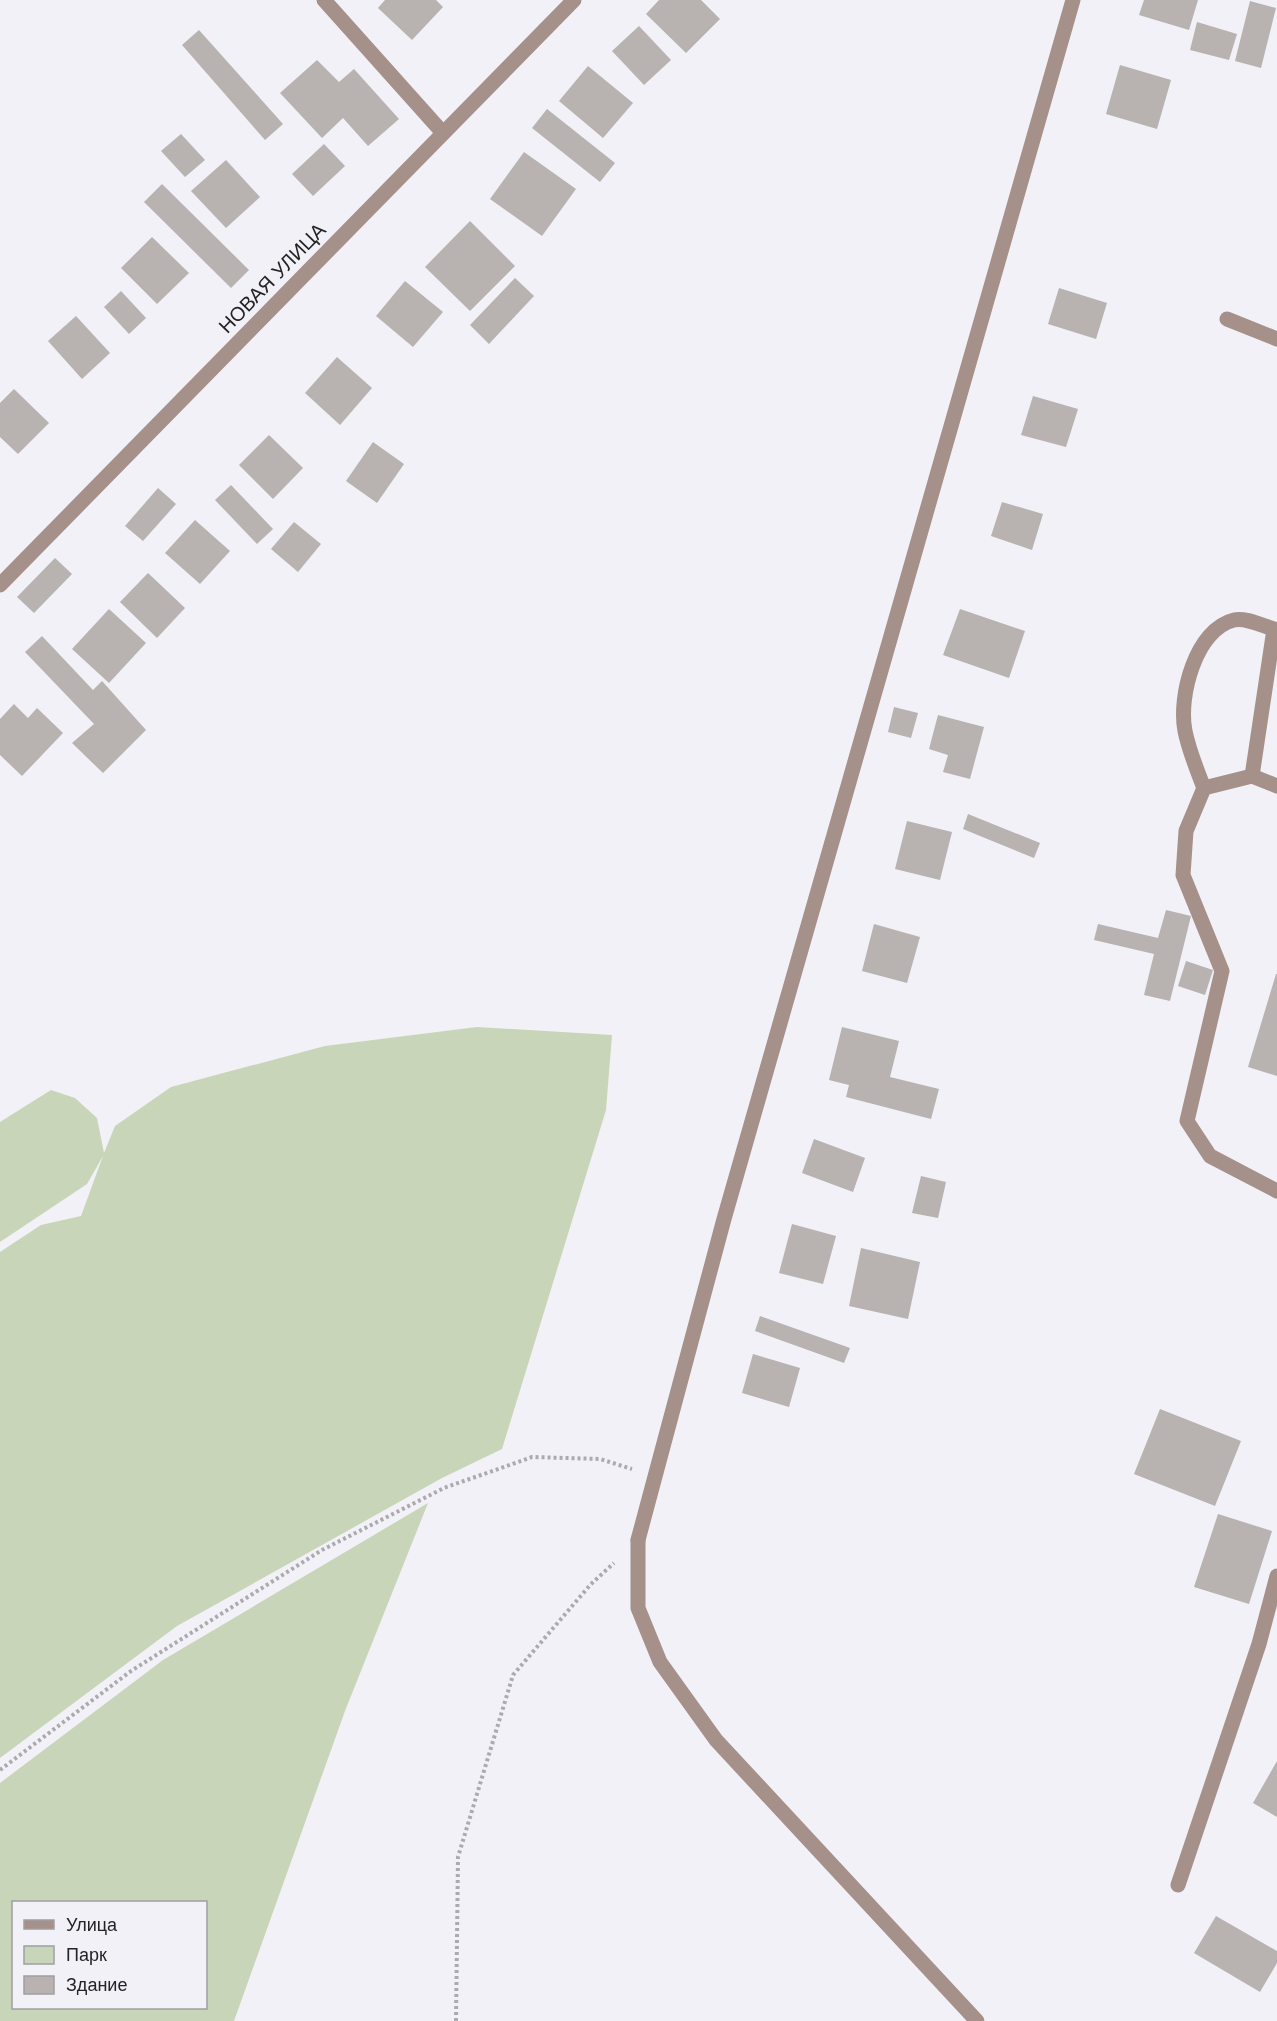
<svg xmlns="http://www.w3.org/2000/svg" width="1277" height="2021" font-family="Arial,sans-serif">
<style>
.green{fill:#c9d5b8;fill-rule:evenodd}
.building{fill:#b8b2b0}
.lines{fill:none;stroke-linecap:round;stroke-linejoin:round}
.path{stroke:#ababaf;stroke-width:4;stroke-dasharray:3 3;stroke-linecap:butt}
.service{stroke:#a6908a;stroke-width:15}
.minor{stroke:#a6908a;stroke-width:15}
.labels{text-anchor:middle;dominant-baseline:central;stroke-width:5;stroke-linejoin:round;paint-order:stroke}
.street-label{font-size:20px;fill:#242426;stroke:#f1f1f7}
</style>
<rect width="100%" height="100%" fill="#f1f1f7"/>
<g class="green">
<polygon points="477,1027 612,1035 606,1110 502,1449 442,1478 177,1626 0,1758 0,1252 41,1225 81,1216 103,1156 87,1184 0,1242 0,1122 51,1090 75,1098 97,1118 104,1153 115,1126 171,1087 325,1046"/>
<path d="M428,1503L345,1711L234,2021H0V1783L163,1660ZM14,1902H206V2008H14Z"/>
</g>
<g class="building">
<polygon points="385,0 436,0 443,7 412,40 378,8"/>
<polygon points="659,0 701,0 720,19 686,53 646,14"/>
<polygon points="1144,0 1198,0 1189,30 1139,15"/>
<polygon points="1250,1 1276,8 1261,68 1235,61"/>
<polygon points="1197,22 1237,34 1229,60 1190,50"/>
<polygon points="639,26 671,60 644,85 612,51"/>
<polygon points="199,30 283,124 265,140 182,45"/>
<polygon points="317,60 339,82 354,69 399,119 368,146 343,118 322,138 280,93"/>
<polygon points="1120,65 1171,80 1157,129 1106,114"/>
<polygon points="588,66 633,103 603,138 559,101"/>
<polygon points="547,109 615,163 600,182 532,128"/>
<polygon points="181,134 205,160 185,177 161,151"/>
<polygon points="324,144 345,166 313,196 292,174"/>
<polygon points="524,152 576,189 542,236 490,199"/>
<polygon points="226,160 260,197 226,228 191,191"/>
<polygon points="162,184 249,270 231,288 144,202"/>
<polygon points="470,221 515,266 470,311 425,267"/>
<polygon points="152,237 189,273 157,304 121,268"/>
<polygon points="515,278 534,296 489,344 470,325"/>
<polygon points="405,281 443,312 413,347 376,316"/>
<polygon points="1059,288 1107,303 1096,339 1048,324"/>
<polygon points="121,291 146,318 129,334 104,307"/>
<polygon points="76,316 110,353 82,379 48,341"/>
<polygon points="337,357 372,388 340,425 305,393"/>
<polygon points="14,389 49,423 18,454 0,437 0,403"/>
<polygon points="1033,396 1078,409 1066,447 1021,435"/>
<polygon points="269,435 303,468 273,499 239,465"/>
<polygon points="373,442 404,464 377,503 346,481"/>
<polygon points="231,485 273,529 257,544 215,500"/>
<polygon points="158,488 176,504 143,541 125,526"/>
<polygon points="1002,502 1043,514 1032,550 991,536"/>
<polygon points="195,520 230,551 200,584 165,553"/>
<polygon points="294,522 321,544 298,572 271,549"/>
<polygon points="55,558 72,574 34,613 17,597"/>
<polygon points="148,573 185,608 157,638 120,602"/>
<polygon points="109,609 146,643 109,683 72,649"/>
<polygon points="960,609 1025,631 1009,678 943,655"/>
<polygon points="42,636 93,690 102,681 146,730 103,773 72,743 94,724 25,652"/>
<polygon points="14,704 28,718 37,708 63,733 22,776 0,755 0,719"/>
<polygon points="894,707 918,713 911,738 888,732"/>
<polygon points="938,715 984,727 970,779 943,772 948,755 929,749"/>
<polygon points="968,814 1040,843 1034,858 963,829"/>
<polygon points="907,821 952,832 940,880 895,869"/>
<polygon points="1166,910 1191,916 1170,1001 1144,995 1154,954 1094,940 1098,924 1158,938"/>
<polygon points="874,924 920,937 907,983 862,971"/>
<polygon points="1186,961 1213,970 1205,995 1178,986"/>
<polygon points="1276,974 1277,974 1277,1076 1248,1067"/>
<polygon points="842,1027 899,1041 890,1077 939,1089 931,1119 846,1097 849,1085 829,1080"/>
<polygon points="814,1139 865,1158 853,1192 802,1173"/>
<polygon points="921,1176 946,1182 938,1218 912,1213"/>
<polygon points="792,1224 836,1236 823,1284 779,1273"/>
<polygon points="861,1248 920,1262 908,1319 849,1306"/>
<polygon points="760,1316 850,1348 844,1363 755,1331"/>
<polygon points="753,1354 800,1368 789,1407 742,1393"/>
<polygon points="1160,1409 1241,1441 1215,1506 1134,1474"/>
<polygon points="1218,1514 1272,1531 1249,1604 1194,1587"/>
<polygon points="1277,1761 1277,1817 1253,1803"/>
<polygon points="1216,1916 1277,1951 1277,1963 1260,1992 1194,1953"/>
</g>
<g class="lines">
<g class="path">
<polyline points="0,1770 131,1671 322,1550 444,1488 532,1457 600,1459 632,1469"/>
<polyline points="456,2021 458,1857 513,1675 591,1584 614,1563"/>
</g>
<g class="service">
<polyline points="1227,319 1277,339"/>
<polyline points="1277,786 1252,776 1204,788 1186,831 1183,875 1222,971 1187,1121 1210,1156 1277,1191"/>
<path d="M1204,788C1197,770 1189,751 1185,731C1178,696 1196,629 1234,620C1245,617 1263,626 1274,629L1252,776"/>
<polyline points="638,1540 638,1608 660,1662 716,1740 977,2021"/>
<polyline points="1178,1885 1259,1644 1277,1576"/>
</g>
<g class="minor">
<polyline points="324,0 443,133"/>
<polyline points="0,585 574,0"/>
<polyline points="638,1540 724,1219 1073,0"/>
</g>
</g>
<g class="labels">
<g class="street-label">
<text transform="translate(272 278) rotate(-46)">НОВАЯ УЛИЦА</text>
</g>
</g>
<rect x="12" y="1901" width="195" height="108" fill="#f1f1f7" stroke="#9f9fa3" stroke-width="1.5"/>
<rect x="24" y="1920" width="30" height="9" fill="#a6908a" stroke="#9f9fa3" stroke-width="1.5"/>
<text x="66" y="1931" font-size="18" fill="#242426">Улица</text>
<rect x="24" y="1946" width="30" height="18" fill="#c9d5b8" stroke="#9f9fa3" stroke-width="1.5"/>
<text x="66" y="1961" font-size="18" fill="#242426">Парк</text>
<rect x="24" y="1976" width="30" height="18" fill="#b8b2b0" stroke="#9f9fa3" stroke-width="1.5"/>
<text x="66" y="1991" font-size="18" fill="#242426">Здание</text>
</svg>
